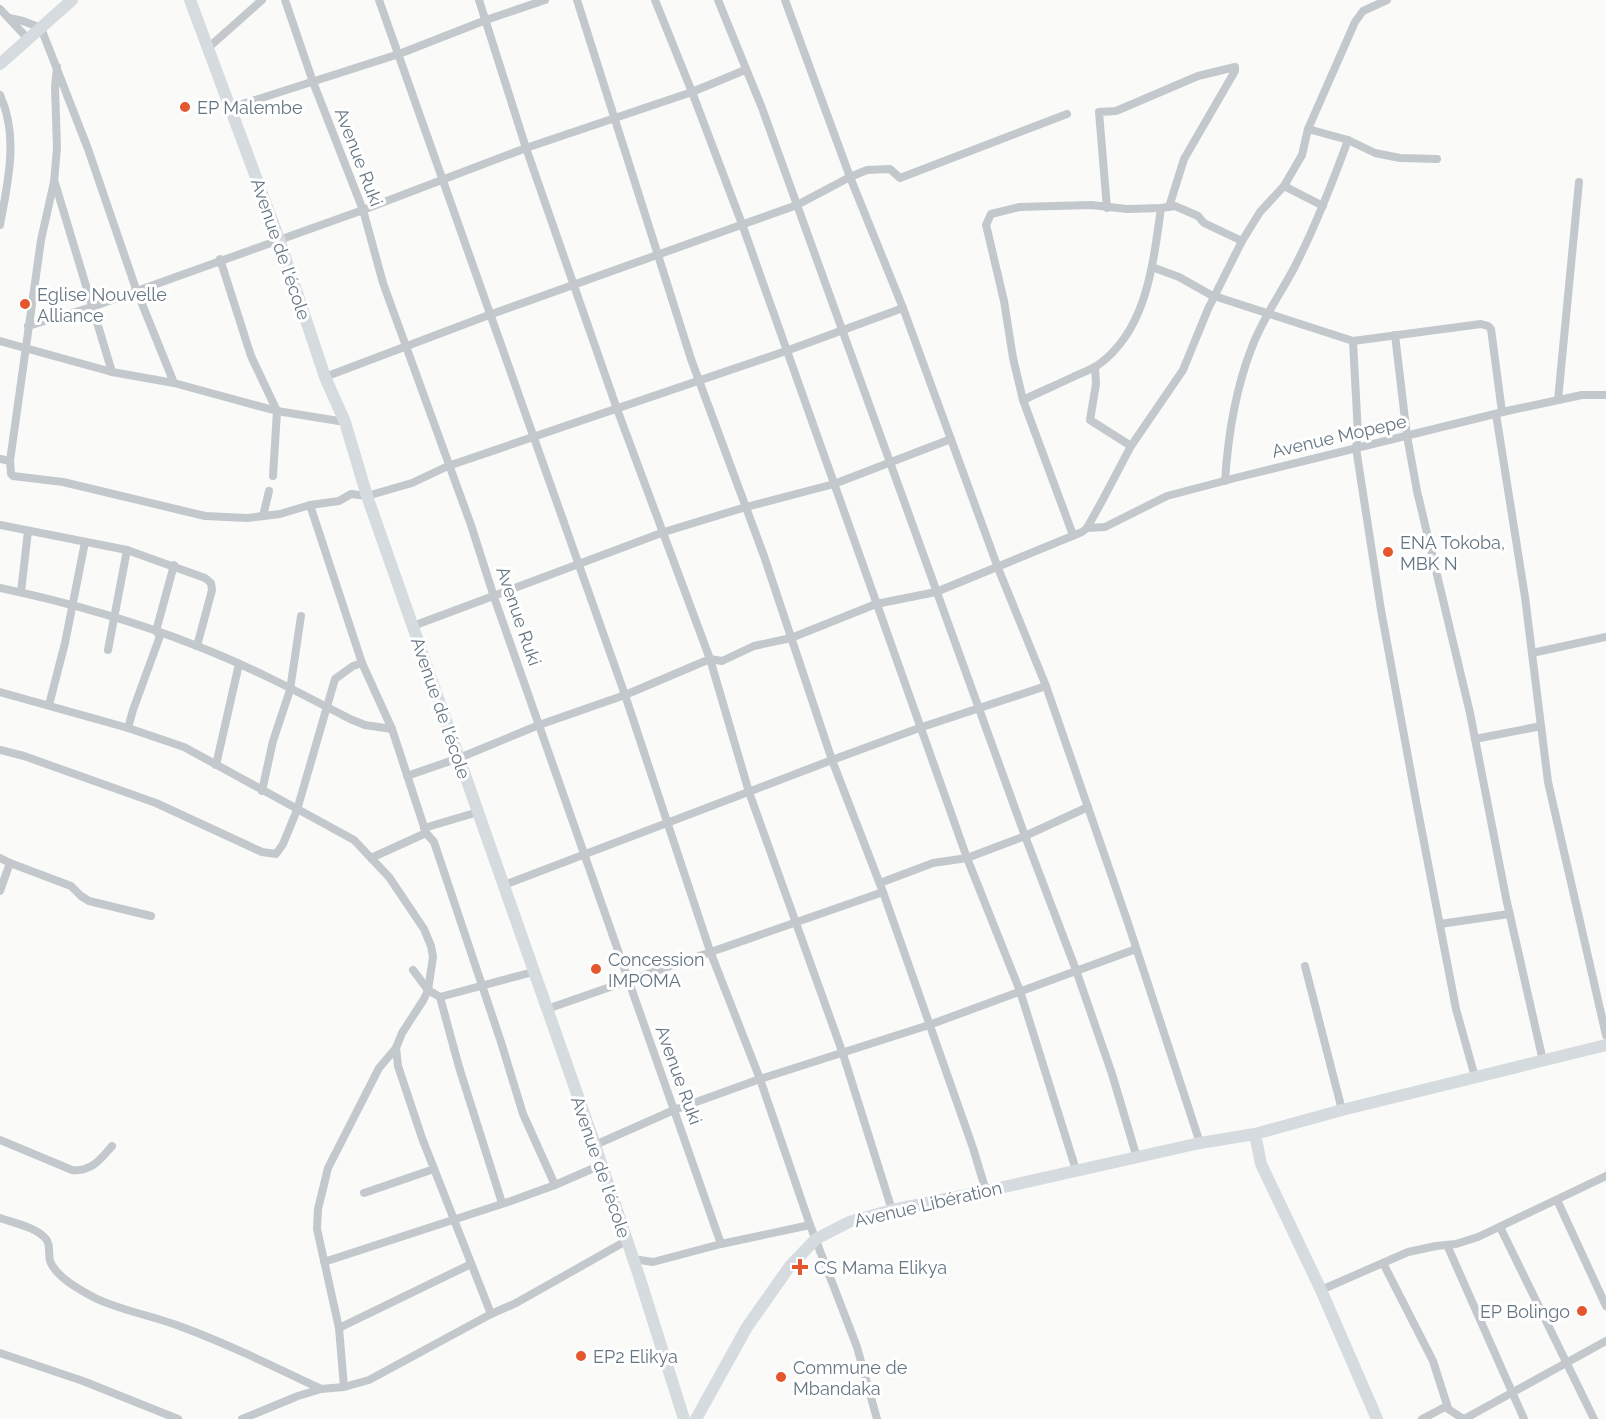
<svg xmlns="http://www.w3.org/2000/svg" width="1606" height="1419" font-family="Raleway,sans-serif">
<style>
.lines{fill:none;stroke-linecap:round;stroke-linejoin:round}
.street{stroke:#c3c8cc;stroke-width:8}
.secondary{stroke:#d6dbdf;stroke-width:12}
.poi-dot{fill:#e4572e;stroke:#fff;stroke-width:2}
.labels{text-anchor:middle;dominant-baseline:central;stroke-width:6;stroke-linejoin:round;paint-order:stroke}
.poi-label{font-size:18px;fill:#657683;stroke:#fff;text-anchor:start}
.street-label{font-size:18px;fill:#657683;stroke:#fff}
</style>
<rect width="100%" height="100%" fill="#fafaf8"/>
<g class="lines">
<g class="street">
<polyline points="285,0 313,82 363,210 383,283 471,525 494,597 721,1244"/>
<polyline points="379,0 625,695 710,951 760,1079 810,1225 857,1347 877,1419"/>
<polyline points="479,0 526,148 617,409 710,659 749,792 843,1054 892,1210"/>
<polyline points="577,0 691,359 764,556 832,760 883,892 973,1148 986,1191"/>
<polyline points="655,0 692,92 742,224 967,858 1020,991 1076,1170"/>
<polyline points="718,0 762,108 1025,836 1076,970 1112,1074 1137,1158"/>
<polyline points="785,0 850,177 903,308 998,568 1046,686 1128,923 1200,1143"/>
<polyline points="0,9 29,40"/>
<polyline points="9,18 23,21 41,28 88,149 136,289 174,383"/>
<polyline points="208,48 262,0"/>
<polyline points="57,67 55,87 57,148 54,182 41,240 10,461 11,474 13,476 63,482 205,516 247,518 280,514 310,505 339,501 351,494 367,496 412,483 448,466 786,351 903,308"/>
<path d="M0,95C19,137 8,181 0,225"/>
<polyline points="230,108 399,54 486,20 545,0"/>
<polyline points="1308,129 1348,140 1375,153 1400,158 1437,159"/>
<polyline points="55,183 112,372"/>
<polyline points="1284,186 1323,206"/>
<polyline points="1107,208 1099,112 1116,111 1198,76 1235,67 1235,71 1184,159 1169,207"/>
<polyline points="220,259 251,356 277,411 273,476"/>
<polyline points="1152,267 1179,277 1211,295 1353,341 1358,434 1356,448 1381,610 1417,806 1456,1009 1475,1077"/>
<polyline points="28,326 92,307 363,210 526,148 692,92 745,70"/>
<polyline points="1395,335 1407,436 1417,491 1470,713 1506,898 1543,1061"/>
<polyline points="0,341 112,372 174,383 277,411 345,422"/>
<polyline points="1353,341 1481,324 1488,326 1491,329 1502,412"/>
<polyline points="1095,367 1096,384 1090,420 1131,446"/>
<polyline points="325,377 489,315 797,205 850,177 867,170 890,169 900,178 1067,114"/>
<path d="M1023,400C1040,392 1056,385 1073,377C1081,373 1091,370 1098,365C1147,330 1153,264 1161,208"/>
<polyline points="1558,400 1579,182"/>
<polyline points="1496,414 1525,597 1548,782 1606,1035"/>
<polyline points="0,459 10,461"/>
<path d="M1225,481C1228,435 1235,390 1252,347C1262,320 1279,296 1293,270C1315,228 1332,184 1348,140"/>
<polyline points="310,505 362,663"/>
<polyline points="263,516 269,491"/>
<polyline points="0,525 127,550 205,578 211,583 212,590 197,646"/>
<polyline points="1087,528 1105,527 1167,496 1239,477 1507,411 1582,395 1606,395"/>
<polyline points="1073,535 1023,400 1013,358 1004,301 987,229 986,225 991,214 1020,207 1091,205 1127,209 1161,208 1175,206 1198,216 1204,223 1242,241"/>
<path d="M0,588C66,602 134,621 197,646C249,666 300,693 350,719L365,725L392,729"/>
<polyline points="21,592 28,531"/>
<polyline points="413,626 664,532 746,507 834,484 951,439"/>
<polyline points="108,650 127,550"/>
<polyline points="1532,653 1606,637"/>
<polyline points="0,692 128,728 184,747 354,840 389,877 424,929 431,946 433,957 428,990 424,999 402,1033 396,1048 398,1066 422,1138 491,1314"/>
<polyline points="49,705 65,643 85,542"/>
<polyline points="128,728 133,710 160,636 156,631 174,565"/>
<polyline points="1475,739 1541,726"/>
<polyline points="0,750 24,756 156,803 262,852 276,854 283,844 297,810 335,679 353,666 362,663 392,729 426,833 371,858"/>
<polyline points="216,765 239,664"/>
<polyline points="407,776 459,758 539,725 625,695 710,659 722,661 754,646 791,638 876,604 936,592 1082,532 1087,528 1102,501 1131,446 1183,370 1208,309 1242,241 1260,212 1284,186 1302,155 1308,129 1355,22 1363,11 1387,0"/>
<polyline points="262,791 273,741 290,690 301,616"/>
<polyline points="424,828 478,812"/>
<polyline points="426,833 434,842 501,1042 523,1114 555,1185"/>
<polyline points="0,858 10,863 0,891"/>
<polyline points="10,863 71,886 81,896 89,901 151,916"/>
<polyline points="880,883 933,863 967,858 1025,836 1088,807"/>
<polyline points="504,885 832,760 922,727 1046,686"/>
<polyline points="1440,924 1509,914"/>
<polyline points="1305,966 1342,1110"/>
<polyline points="413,970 428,990 440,997 533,972"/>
<polyline points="440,997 459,1067 502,1203"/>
<polyline points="547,1009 883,892"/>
<path d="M0,1140L72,1170C91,1172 101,1159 112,1146"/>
<polyline points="595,1145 674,1110 760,1079 929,1025 1136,949"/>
<polyline points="364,1193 434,1169"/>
<polyline points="1557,1200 1606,1306"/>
<path d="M0,1218C14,1223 36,1227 46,1239C51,1245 48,1253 50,1261C56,1277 80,1290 95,1298C122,1311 154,1316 182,1327C230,1345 275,1367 321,1389"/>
<polyline points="1500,1227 1594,1419"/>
<polyline points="1447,1245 1524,1419"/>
<polyline points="633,1259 653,1262 721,1244 810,1225"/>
<polyline points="324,1262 511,1201 555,1185 601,1165"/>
<polyline points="1383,1263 1433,1361 1448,1408"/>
<polyline points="1321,1290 1408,1252 1436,1246 1456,1244 1478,1237 1606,1176"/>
<polyline points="339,1328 471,1264"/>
<polyline points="0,1353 83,1381 178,1419"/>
<polyline points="344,1387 339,1328 317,1229 318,1209 328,1168 379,1068 396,1048"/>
<polyline points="242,1419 298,1396 321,1389 344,1387 369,1380 491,1314 516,1303 626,1241"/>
<polyline points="1422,1419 1445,1407 1462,1418 1466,1418 1606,1341"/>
</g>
<g class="secondary">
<polyline points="190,0 279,239 325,377 345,422 367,496 595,1145 639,1276 684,1419"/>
<polyline points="0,64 72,0"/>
<polyline points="1255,1134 1261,1164 1321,1290 1377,1419"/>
<polyline points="696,1419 747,1327 790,1266 816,1239 849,1222 892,1210 986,1191 1200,1143 1255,1134 1342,1110 1606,1045"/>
</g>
</g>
<g class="poi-dot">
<circle cx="185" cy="107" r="6"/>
<circle cx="25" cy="304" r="6"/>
<circle cx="1388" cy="552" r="6"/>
<circle cx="596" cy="969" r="6"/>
<path d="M797 1258h6v6h6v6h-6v6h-6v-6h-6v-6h6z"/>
<circle cx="1582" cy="1311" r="6"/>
<circle cx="581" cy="1356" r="6"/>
<circle cx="781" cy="1377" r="6"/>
</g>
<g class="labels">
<g class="poi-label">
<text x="197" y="107">EP Malembe</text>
<text x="37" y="294">Eglise Nouvelle<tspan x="37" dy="21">Alliance</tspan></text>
<text x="1400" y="542">ENA Tokoba,<tspan x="1400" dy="21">MBK N</tspan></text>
<text x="608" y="959">Concession<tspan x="608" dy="21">IMPOMA</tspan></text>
<text x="814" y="1267">CS Mama Elikya</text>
<text x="1570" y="1311" text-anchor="end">EP Bolingo</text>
<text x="593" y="1356">EP2 Elikya</text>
<text x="793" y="1367">Commune de<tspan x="793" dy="21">Mbandaka</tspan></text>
</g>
<g class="street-label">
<text transform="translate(359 157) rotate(69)">Avenue Ruki</text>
<text transform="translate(281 249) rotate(71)">Avenue de l'école</text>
<text transform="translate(1339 436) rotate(-13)">Avenue Mopepe</text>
<text transform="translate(519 616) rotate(71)">Avenue Ruki</text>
<text transform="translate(441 708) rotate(71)">Avenue de l'école</text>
<text transform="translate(679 1075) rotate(70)">Avenue Ruki</text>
<text transform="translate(601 1167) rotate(71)">Avenue de l'école</text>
<text transform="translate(928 1204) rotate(-13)">Avenue Libération</text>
</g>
</g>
</svg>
